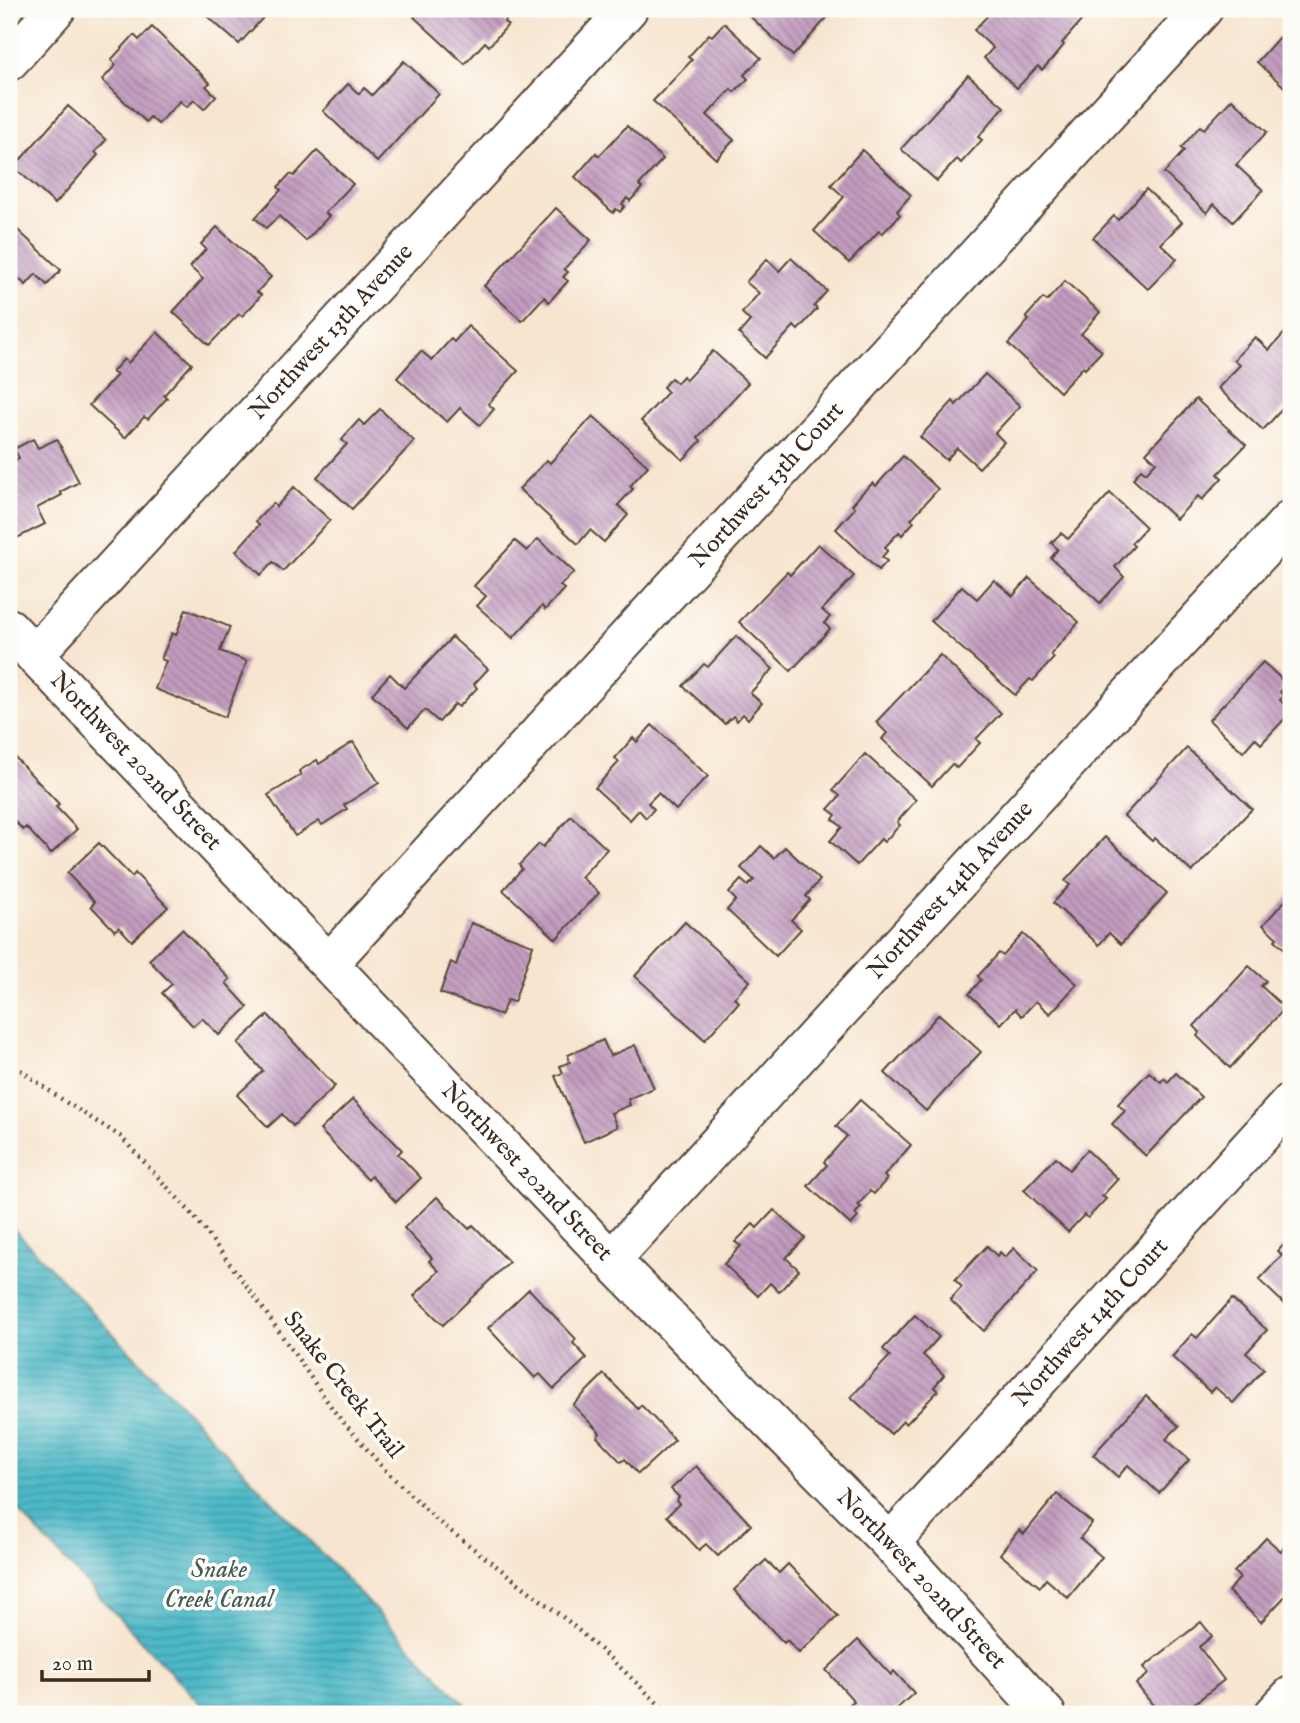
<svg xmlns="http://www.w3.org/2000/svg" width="1300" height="1723" font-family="'IM FELL English',serif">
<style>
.water{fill:url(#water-rules);stroke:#447273;stroke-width:2}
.building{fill:url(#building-back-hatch)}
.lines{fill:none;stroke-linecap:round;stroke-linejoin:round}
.minor-casing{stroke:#574639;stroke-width:42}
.path{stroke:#574639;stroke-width:4.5;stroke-dasharray:2 5;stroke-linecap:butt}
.minor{stroke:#fff;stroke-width:38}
.labels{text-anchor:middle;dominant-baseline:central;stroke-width:7;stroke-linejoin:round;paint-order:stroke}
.street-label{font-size:24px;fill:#3b2a1e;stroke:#fdfcf7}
.water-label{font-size:26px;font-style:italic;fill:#415c5a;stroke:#fdfcf7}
</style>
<defs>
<pattern id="water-rules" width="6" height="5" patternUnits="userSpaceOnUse" patternTransform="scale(1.75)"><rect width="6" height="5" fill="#4db9c8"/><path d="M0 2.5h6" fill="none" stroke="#4197a2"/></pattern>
<pattern id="building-back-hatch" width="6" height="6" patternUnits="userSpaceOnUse" patternTransform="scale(1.75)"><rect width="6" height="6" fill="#c29cbf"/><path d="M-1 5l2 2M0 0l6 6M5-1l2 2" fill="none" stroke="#9f7f9b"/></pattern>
</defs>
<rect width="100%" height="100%" fill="#fdfcf7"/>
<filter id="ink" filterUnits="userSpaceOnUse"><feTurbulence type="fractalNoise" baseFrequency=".0143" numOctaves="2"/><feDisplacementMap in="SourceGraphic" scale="14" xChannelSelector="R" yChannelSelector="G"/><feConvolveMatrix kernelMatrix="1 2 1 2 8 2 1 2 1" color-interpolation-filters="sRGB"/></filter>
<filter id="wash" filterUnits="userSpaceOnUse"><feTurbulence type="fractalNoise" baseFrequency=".00686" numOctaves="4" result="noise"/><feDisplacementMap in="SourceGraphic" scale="28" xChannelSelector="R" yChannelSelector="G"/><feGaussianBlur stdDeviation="1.57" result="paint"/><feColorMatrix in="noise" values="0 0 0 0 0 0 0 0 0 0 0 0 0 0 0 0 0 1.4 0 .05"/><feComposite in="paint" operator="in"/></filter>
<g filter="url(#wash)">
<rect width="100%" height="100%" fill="#f7e5cf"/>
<polygon class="water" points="9,1224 474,1714 210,1714 9,1501"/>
<g id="blocks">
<g class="building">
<polygon points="199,9 271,9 239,44"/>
<polygon points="422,9 516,9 504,22 508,25 489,46 485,42 465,64 414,17"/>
<polygon points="742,9 828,9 832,12 793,56"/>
<polygon points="994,9 1086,9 1089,12 1062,43 1064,45 1053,58 1042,70 1038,66 1017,88 984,58 993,48 974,30"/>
<polygon points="724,23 761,58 744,75 748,79 734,92 731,89 707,115 734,140 716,159 653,101 692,60 688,57 709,34 712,36"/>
<polygon points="152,27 210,83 206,86 216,96 204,109 194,100 187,107 180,101 158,124 150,117 146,122 102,80 116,65 111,60 134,35 139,40"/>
<polygon points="1291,32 1291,93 1257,62 1279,37 1283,41"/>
<polygon points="404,61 439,94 377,162 323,111 348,84 359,94 364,88 372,95"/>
<polygon points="968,75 1004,107 978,137 982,140 961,163 957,159 937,181 901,149"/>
<polygon points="1232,99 1267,132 1236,165 1263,190 1233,222 1214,204 1207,213 1164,173 1184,151 1181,148 1200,126 1204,129"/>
<polygon points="68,106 106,140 95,152 98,155 55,204 14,167"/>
<polygon points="627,126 663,159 639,185 642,188 630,201 627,198 622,204 625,206 620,212 616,209 613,213 575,177 596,153 599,156"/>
<polygon points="862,150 911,195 897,211 900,215 882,234 879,231 849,263 814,231 844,197 831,185"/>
<polygon points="317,151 353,184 325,213 329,216 306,241 279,216 266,228 255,218 281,190 278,187 290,174 294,176"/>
<polygon points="1146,189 1182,222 1161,244 1177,259 1148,289 1093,238 1114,216 1118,220"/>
<polygon points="556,208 591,240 564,269 568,272 563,277 568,281 549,302 544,297 522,321 484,286"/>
<polygon points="9,222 61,270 47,285 36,274 26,285 9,270"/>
<polygon points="217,227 271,277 257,292 261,295 252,306 242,316 239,314 209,345 173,312 203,279 190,267 206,249 201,244"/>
<polygon points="791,258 827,291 814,306 817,309 798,330 794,326 765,358 739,334 750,321 742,313 759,293 746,282 767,259 779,271"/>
<polygon points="1065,281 1100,312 1081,334 1102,351 1085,369 1083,367 1060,392 1008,344 1029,320 1026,317 1043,298 1047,301"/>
<polygon points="468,326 518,371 488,404 494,409 480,425 460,408 447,422 397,378 421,351 432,360 451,339 454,342"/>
<polygon points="1291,326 1291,416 1283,408 1263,430 1218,388 1240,365 1234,360 1255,337 1269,350"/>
<polygon points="157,332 192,364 164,395 167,398 148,419 144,417 125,438 89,405 117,375 112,372 124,359 128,363"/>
<polygon points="713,351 748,383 698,437 701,441 683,460 641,421 668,392 663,387 671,378 677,383 683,376 686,380"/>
<polygon points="985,374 1020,406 995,433 1004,442 979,468 957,448 946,460 920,437 953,401 956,405"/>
<polygon points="1196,399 1246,445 1218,474 1222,478 1202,500 1198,496 1176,519 1133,479 1141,469 1146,473 1156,462 1146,453"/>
<polygon points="380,409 414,441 352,509 317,477 347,444 342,440 350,430 359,420 364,425"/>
<polygon points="593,416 648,466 630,486 633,489 618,505 628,515 604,542 590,530 578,544 519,489 547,460 550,463"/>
<polygon points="33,439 38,448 57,439 79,482 60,492 62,495 37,508 45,524 13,540 9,532 9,464 19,458 14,449"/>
<polygon points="903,456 938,489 911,519 914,522 902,535 899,532 885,547 888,550 882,557 887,561 879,570 836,529 855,508 852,505 862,493 873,483 876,486"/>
<polygon points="294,487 330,520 283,571 273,562 261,575 236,551 259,525 256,521 273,503 276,507"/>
<polygon points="1110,493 1146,527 1131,543 1134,546 1115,567 1124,577 1100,603 1051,558 1058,549 1051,543 1061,533 1068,539"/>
<polygon points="538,539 574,572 560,586 564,589 545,610 542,606 513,638 477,606 486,596 474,586 515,541 527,551"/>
<polygon points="818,544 854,576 822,610 830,617 824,623 830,629 791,671 739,622 787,572 790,575"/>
<polygon points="1029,578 1079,622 1051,654 1054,658 1033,681 1030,679 1015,695 931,621 962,586 977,599 994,580 1013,596"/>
<polygon points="186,609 230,627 220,651 247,661 225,717 155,689 166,661 161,659 172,633 176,635"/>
<polygon points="736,636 773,669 750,693 762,703 748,719 743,714 737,721 733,716 725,724 683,686 704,664 708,667"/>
<polygon points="452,637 488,669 474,684 477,688 459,707 455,704 439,722 425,710 408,728 372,694 390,674 404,688"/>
<polygon points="940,655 1001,713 976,739 980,743 957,768 952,764 932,786 882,739 887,733 876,722"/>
<polygon points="1263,662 1287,684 1280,692 1283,696 1280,700 1291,712 1261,744 1255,738 1243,752 1209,720"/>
<polygon points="652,725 708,776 676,810 658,793 648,803 654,809 646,818 639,810 630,820 595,788 619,762 615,758 633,738 637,742"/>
<polygon points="353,742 379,783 344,805 347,809 322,825 319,821 295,836 268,795 301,775 299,771 317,760 319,764"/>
<polygon points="1187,748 1252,809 1192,872 1155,838 1152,841 1124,816"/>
<polygon points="9,751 59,804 56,807 77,829 51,854 26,827 23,830 9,815"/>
<polygon points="865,754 916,800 897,822 900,825 884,842 881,839 857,865 830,841 842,827 833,819 836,815 828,809 840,796 833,790"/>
<polygon points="571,816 607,849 581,877 599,893 556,939 503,890 522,869 519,865 539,844 543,847"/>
<polygon points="1105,837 1167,893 1121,944 1109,933 1099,945 1053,903 1070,885 1065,881"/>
<polygon points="99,843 132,877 135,873 168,907 132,941 119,927 115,931 91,906 95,902 67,873"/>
<polygon points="761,846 774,858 785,847 820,880 806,896 810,900 791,920 801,929 776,956 727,910 736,900 729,893 741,880 748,886 754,880 741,868"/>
<polygon points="1291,894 1291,955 1275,940 1277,938 1263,925"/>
<polygon points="685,922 750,981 734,998 739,1002 705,1040 635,976"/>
<polygon points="471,923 533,945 514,1002 507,1000 501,1015 440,993 451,962 456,965"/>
<polygon points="182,929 230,979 226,983 248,1007 219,1035 202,1018 193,1026 162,993 172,984 149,960"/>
<polygon points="1023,934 1077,984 1050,1014 1036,1001 1022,1016 1015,1009 1001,1024 969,994 981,980 978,976 999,953 1003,956"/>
<polygon points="1249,966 1266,981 1261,986 1285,1008 1230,1068 1197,1036 1200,1032 1194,1026"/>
<polygon points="939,1014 981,1052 926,1111 885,1073"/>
<polygon points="268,1015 335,1086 293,1126 282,1114 268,1127 237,1095 263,1071 238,1043"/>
<polygon points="603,1040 610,1056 635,1045 654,1088 628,1099 630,1105 611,1113 617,1127 584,1142 555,1076 563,1073 560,1066 570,1062 568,1055"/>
<polygon points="1149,1072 1161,1082 1164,1078 1168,1082 1176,1073 1201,1097 1146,1156 1112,1124 1125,1111 1118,1104"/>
<polygon points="353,1099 402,1150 398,1154 421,1178 396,1202 371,1176 368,1180 320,1130"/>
<polygon points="860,1100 911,1145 884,1176 887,1179 874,1194 870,1191 858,1205 861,1207 855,1214 858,1217 851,1225 808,1186 827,1165 824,1162 847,1136 836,1126"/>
<polygon points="1087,1150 1118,1179 1102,1196 1106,1199 1088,1218 1084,1215 1068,1232 1024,1190 1056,1157 1069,1170"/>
<polygon points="437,1197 469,1229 473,1225 509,1262 443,1325 414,1296 439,1271 429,1261 432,1258 404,1228"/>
<polygon points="774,1210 805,1238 786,1258 799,1270 779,1292 770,1283 758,1296 724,1264 741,1246 735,1242 753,1224 757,1228"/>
<polygon points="1291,1237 1291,1310 1259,1280 1282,1255 1278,1251"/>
<polygon points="987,1246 997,1256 1000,1252 1005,1257 1014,1248 1038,1271 984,1331 950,1300 962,1287 955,1280"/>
<polygon points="529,1289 576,1339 573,1343 587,1358 554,1389 540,1374 535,1378 488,1328"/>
<polygon points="1232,1299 1267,1330 1246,1353 1264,1369 1233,1403 1215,1387 1210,1392 1172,1357 1192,1334 1197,1338"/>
<polygon points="915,1315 939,1337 923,1355 944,1375 934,1387 938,1391 906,1424 903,1421 891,1434 851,1397 890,1356 883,1349"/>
<polygon points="604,1374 638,1409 641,1405 675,1440 638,1474 625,1459 621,1462 597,1437 600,1433 573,1405"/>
<polygon points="1146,1396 1179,1426 1166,1439 1189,1460 1159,1493 1128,1465 1118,1477 1093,1455"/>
<polygon points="696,1466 751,1525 718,1556 706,1544 699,1550 667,1516 679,1504 676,1501 679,1497 671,1489"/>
<polygon points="1057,1494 1092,1523 1080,1538 1102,1557 1068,1598 1046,1579 1040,1587 1000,1554 1019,1530 1024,1534"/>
<polygon points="1266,1538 1281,1551 1291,1540 1291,1590 1261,1622 1228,1591 1240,1578 1234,1572"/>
<polygon points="766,1560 779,1573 788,1564 838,1616 799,1653 787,1640 784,1643 734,1590"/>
<polygon points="1201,1622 1212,1636 1199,1647 1224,1680 1181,1714 1178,1710 1172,1714 1160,1714 1136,1684 1149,1674 1144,1667"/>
<polygon points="858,1640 891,1675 894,1671 914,1693 891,1714 860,1714 850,1704 854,1701 826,1670"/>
</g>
</g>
</g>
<g filter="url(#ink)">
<use href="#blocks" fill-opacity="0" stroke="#574639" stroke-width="2"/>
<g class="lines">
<defs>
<g id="minor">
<polyline points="9,61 56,9"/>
<path id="s1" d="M9,628L611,1260L890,1543L1046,1714"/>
<path id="s2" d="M34,655L628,9"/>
<path id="s3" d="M329,963L1203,9"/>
<path id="s4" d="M611,1260L1291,519"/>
<path id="s5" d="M890,1543L1291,1102"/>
<polyline points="1274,1714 1291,1696"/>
</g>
</defs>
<use href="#minor" class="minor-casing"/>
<polyline class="path" points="9,1062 67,1103 120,1136 193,1215 255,1297 334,1411 384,1469 440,1523 568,1621 622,1669 669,1714"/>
<use href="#minor" class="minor"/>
</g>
</g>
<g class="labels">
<g class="street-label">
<text stroke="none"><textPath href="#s2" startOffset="439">Northwest 13th Avenue</textPath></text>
<text stroke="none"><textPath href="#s3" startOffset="648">Northwest 13th Court</textPath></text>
<text stroke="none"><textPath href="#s1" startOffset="184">Northwest 202nd Street</textPath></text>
<text stroke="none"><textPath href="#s4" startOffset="502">Northwest 14th Avenue</textPath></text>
<text stroke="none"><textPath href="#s1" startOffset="751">Northwest 202nd Street</textPath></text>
<text stroke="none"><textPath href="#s5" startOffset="298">Northwest 14th Court</textPath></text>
<text transform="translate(343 1385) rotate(52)">Snake Creek Trail</text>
<text stroke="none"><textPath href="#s1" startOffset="1318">Northwest 202nd Street</textPath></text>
</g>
<g class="water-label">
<text x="219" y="1569">Snake<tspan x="219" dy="30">Creek Canal</tspan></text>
</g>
</g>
<rect width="1300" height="1723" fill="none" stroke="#fdfcf7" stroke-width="35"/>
<path d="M42 1670v10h107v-10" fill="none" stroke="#3b2a1e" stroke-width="3.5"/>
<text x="52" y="1670" font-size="21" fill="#3b2a1e" stroke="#fdfcf7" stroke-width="5" paint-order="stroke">20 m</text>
</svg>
